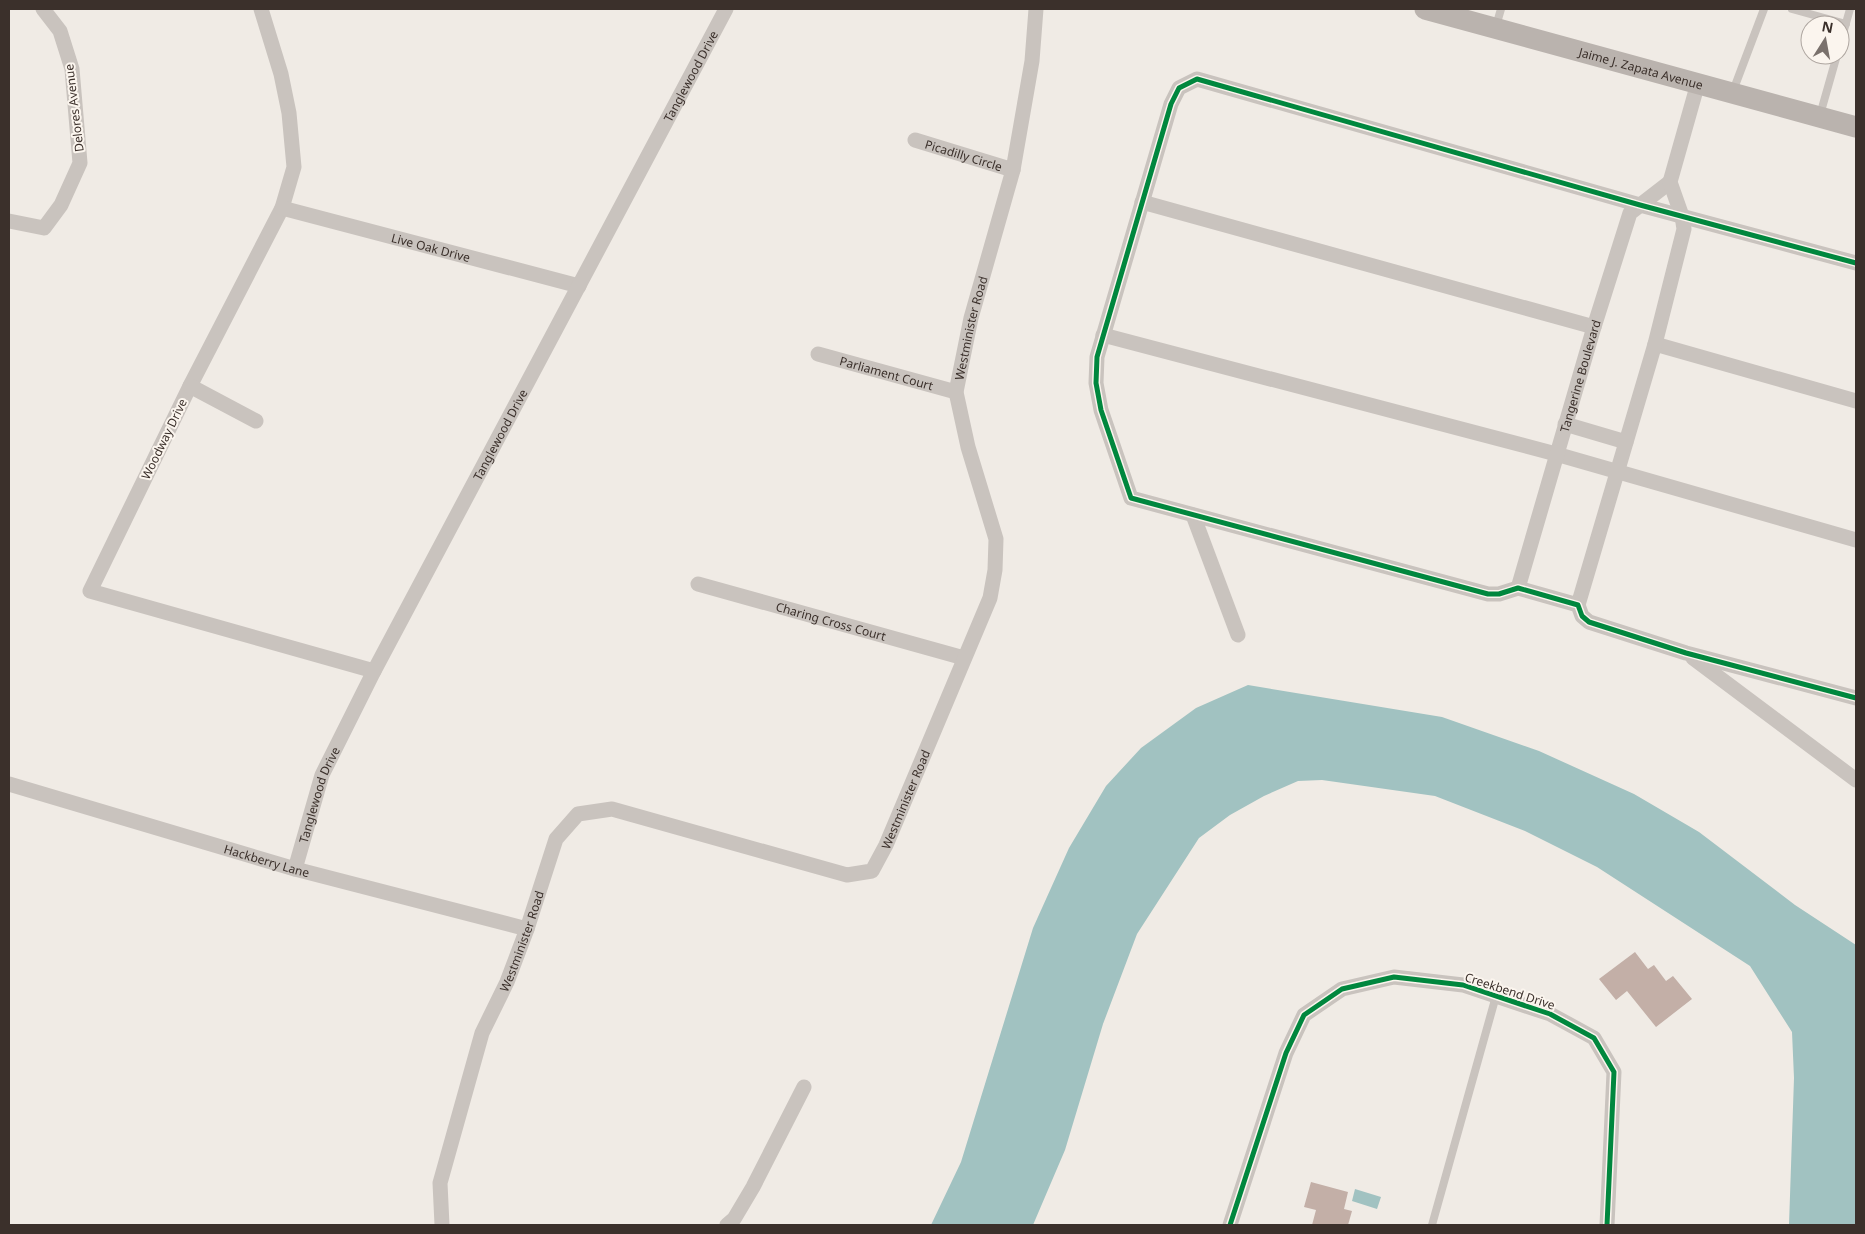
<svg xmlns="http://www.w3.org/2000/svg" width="1865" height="1234" font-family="'Noto Sans',sans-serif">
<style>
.water{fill:#a1c2c1}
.building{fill:#c3afa7}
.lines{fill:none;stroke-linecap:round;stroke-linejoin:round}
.lane{stroke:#c9c3be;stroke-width:8}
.street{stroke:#c9c3be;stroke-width:15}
.secondary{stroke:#bab3ae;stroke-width:21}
.cycleway-casing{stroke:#fbf5ee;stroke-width:8}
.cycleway{stroke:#00873e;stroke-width:5}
.labels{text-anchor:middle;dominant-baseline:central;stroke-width:4;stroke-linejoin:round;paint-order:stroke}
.street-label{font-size:12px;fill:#3b302b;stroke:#fbf5ee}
</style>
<rect width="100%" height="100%" fill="#f0ebe5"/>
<g class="water">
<polygon points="1248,685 1442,717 1539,751 1634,794 1699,832 1795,905 1856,945 1856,1225 1789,1225 1794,1078 1792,1032 1750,966 1597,867 1525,831 1435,796 1322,780 1298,781 1264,796 1230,815 1199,838 1137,934 1103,1024 1065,1150 1033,1225 931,1225 961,1162 1033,928 1069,848 1106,786 1141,748 1196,708"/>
<polygon points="1355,1189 1381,1197 1377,1209 1352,1201"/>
</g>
<g class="building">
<polygon points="1635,952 1648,969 1654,965 1666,981 1673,976 1692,999 1656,1027 1627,991 1616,1000 1599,979"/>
<polygon points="1311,1182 1348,1192 1344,1209 1352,1211 1348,1225 1312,1225 1316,1210 1304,1207"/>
</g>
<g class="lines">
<g class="lane">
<polyline points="1792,9 1846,24"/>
<polyline points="1496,26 1501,9"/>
<polyline points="1840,44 1850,9"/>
<polyline points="1733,91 1764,9"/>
<polyline points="1820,115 1837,55"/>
<polyline points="1432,1225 1496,996"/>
</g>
<g class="street">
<polyline points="261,9 281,74 289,113 294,167 282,208 190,386 90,591 374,671"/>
<path id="s1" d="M915,140L1013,170"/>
<polyline points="1142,202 1594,327"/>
<path id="s2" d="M282,208L579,286"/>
<polyline points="9,221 44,228 61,205 80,163 72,69 60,31 43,9"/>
<polyline points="1856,263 1640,205 1197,79 1179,88 1171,104 1097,357 1096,383 1101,410 1131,498 1488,594 1499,594 1518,588 1578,605 1582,616 1589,622 1686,653 1856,698"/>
<polyline points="1103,335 1556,454 1856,540"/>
<polyline points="1655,344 1856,401"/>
<path id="s3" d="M818,354L956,392"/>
<polyline points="190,386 256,421"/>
<polyline points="1565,424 1626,442"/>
<polyline points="1193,515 1238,635"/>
<path id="s4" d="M698,584L964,658"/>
<path id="s5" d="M1518,588L1594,327L1630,213L1670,182"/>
<polyline points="1578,605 1655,344 1684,229 1682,216 1670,182 1698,83"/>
<polyline points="1693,658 1856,780"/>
<path id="s6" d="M9,784L295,869L527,929"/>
<path id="s7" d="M295,869L322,775L374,671L726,9"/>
<path id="s8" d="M442,1225L440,1183L482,1033L507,982L527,929L556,839L578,814L612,809L847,875L872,871L886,845L990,598L995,570L996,539L968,447L956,392L971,318L1013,170L1032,61L1036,9"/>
<polyline points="727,1225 734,1219 753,1187 804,1087"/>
<polyline points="1230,1225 1286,1053 1304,1015 1342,989 1394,977 1463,985 1550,1014 1594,1038 1614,1072 1607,1225"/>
</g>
<path class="secondary" id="s9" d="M1425,9L1856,127"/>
<defs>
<g id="cycleway">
<polyline points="1856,263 1640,205 1197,79 1179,88 1171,104 1097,357 1096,383 1101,410 1131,498 1488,594 1499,594 1518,588 1578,605 1582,616 1589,622 1686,653 1856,698"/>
<polyline points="1230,1225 1286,1053 1304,1015 1342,989 1394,977 1463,985 1550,1014 1594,1038 1614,1072 1607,1225"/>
</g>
</defs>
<use href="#cycleway" class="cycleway-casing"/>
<use href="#cycleway" class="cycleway"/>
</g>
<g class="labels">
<g class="street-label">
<text stroke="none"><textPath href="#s9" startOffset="224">Jaime J. Zapata Avenue</textPath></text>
<text stroke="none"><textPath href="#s7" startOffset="888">Tanglewood Drive</textPath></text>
<text transform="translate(74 108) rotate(-97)">Delores Avenue</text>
<text stroke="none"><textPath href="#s1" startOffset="51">Picadilly Circle</textPath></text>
<text stroke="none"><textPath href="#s2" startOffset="154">Live Oak Drive</textPath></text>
<text stroke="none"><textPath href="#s8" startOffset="1318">Westminister Road</textPath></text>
<text stroke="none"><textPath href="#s3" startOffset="71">Parliament Court</textPath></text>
<text stroke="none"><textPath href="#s5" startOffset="221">Tangerine Boulevard</textPath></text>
<text stroke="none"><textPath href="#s7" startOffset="482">Tanglewood Drive</textPath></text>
<text transform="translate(164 439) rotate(-64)">Woodway Drive</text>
<text stroke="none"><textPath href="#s4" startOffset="138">Charing Cross Court</textPath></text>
<text stroke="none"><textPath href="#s7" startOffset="78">Tanglewood Drive</textPath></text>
<text stroke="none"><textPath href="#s8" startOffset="822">Westminister Road</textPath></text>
<text stroke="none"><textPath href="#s6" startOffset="269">Hackberry Lane</textPath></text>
<text stroke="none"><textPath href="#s8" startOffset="298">Westminister Road</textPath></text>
<text transform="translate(1510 991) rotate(18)">Creekbend Drive</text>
</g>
</g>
<rect width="1865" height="1234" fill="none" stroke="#3b302b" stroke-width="20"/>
<g transform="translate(1825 40) rotate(11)"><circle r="24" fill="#fbf5ee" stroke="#aea6a0"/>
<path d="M0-4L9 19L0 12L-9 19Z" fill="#7a716c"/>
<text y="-8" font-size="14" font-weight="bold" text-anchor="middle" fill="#3b302b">N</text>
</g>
</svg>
